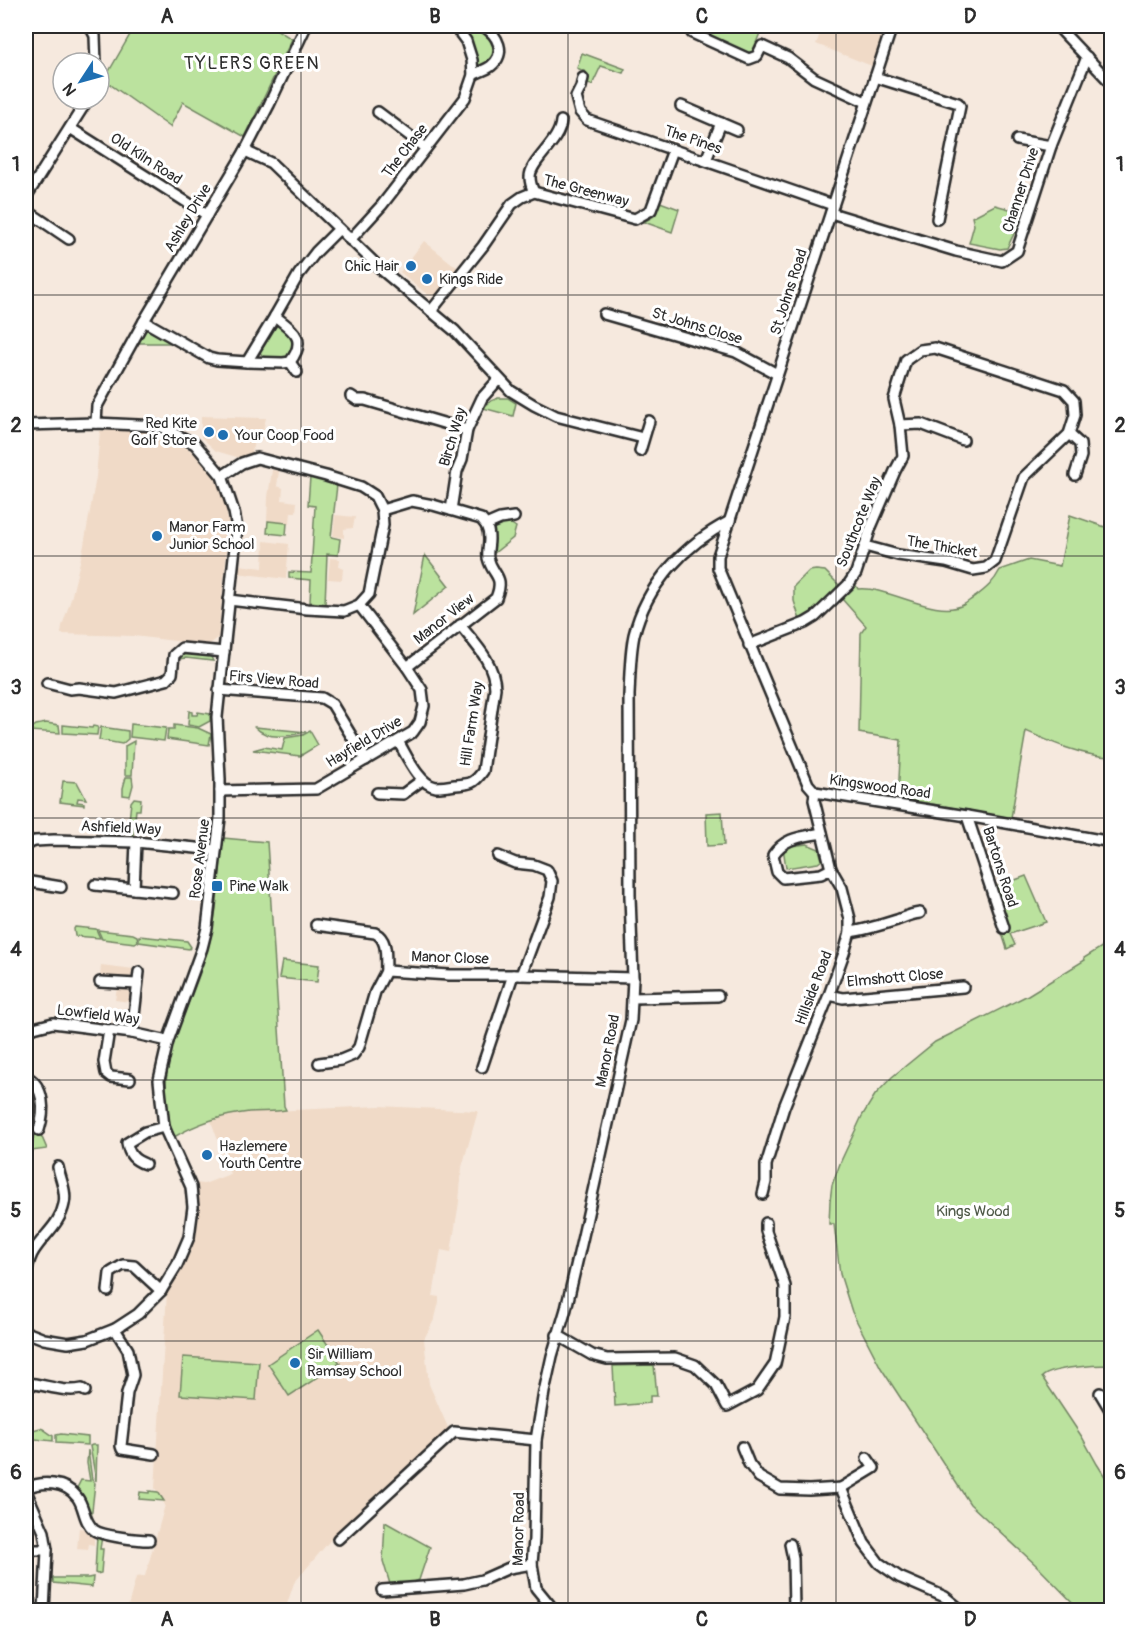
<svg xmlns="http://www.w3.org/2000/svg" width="1137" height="1636" font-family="Pangolin,sans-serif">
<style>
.built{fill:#f0dac7}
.green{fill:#bbe29e;stroke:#738664;stroke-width:1.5}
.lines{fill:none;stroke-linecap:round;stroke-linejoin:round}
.minor-casing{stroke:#2b2b2b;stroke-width:14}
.minor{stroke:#fff;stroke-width:9}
.grid{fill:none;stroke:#2b2b2b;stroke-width:1.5;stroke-opacity:0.55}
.poi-dot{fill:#1f6fb2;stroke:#fff;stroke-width:2}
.labels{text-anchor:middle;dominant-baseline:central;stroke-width:6;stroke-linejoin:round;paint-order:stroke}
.street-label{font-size:15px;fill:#2b2b2b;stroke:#fff}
.poi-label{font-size:15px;fill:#2b2b2b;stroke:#fff;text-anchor:start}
.park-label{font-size:15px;fill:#4f5948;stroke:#fff}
.quarter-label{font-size:18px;letter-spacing:1.5px;fill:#2b2b2b;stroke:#fff}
.neatline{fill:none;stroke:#2b2b2b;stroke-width:2}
.grid-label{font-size:20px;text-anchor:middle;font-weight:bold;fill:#2b2b2b}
</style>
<rect width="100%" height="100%" fill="#f6e9de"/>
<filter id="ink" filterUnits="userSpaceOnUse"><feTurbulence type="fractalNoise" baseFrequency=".0167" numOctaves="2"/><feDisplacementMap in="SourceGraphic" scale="12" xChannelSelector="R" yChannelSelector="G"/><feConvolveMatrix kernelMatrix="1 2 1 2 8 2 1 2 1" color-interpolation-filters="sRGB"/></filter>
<g filter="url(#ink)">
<g class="built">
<polygon points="821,26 885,27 872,66 816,44 823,27"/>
<polygon points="424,241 459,269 437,295 428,295 400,272"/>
<polygon points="201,416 261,418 266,418 260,442 254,441 252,453 240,458 216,451 201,437"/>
<polygon points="117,429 149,432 175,441 190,450 200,459 210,470 218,483 224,497 229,527 218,638 208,645 134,636 61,634 62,626 71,599 84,545 96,477 100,431"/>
<polygon points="272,470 279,471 277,486 283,488 282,500 297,502 296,512 291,512 290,524 267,521 268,497"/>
<polygon points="335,515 355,517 353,528 344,529 344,538 333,536"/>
<polygon points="264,541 289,544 286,579 237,573 239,565 263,568"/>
<polygon points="330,558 340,559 339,567 343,569 342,580 328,579"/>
<polygon points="101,965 134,969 133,975 128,980 100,977"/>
<polygon points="117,988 130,991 130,1002 115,1000"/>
<polygon points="379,1106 478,1111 462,1167 459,1202 451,1252 441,1250 433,1296 439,1297 439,1302 435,1318 424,1339 429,1384 449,1430 339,1530 294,1583 285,1610 127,1610 136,1577 145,1576 165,1505 155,1488 167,1292 184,1264 191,1250 196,1232 199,1216 199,1200 196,1183 204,1184 230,1174 211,1121 234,1114 251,1112"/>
<polygon points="79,1528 85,1529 94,1536 94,1545 89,1544 88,1550 77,1549"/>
</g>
<g class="green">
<polygon points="135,26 271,26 292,39 245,137 183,102 170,127 104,80"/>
<path d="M470,26L483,28L495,43C495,55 492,61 482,67L476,64L464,31L466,28Z"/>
<polygon points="691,26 743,26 760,33 752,53 749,55 695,30"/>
<polygon points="582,53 625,69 623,73 601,66 592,85 588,84 586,81 586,72 577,68"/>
<polygon points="660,202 679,209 672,232 644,222 654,216"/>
<polygon points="995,205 1024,213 1007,248 1000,249 969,243 974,225 972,217"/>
<polygon points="281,324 294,336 296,343 291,355 283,361 265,359 259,351 274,325"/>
<polygon points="145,330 150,330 169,339 169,343 138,343"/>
<polygon points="498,398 508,398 516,403 513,416 483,408 491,401"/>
<polygon points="310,477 337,485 331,537 340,539 338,555 327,554 325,604 310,602 311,580 289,578 289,572 311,573 315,506 308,505"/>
<path d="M1070,515L1111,529V757C1082,756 1053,743 1026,731L1011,818L898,798L901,740L859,733L861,633L866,626L842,599L855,584L858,589C888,586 936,619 963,605C967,603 971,599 975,597C986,589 994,582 1000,570L1029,560L1060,566Z"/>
<polygon points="268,521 287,523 286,535 267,533"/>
<polygon points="510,523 516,527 513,538 493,554 492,527 499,524"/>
<polygon points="425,555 449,586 413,615"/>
<polygon points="816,570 825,571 840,586 815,611 800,620 794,601 794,586 809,571"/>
<polygon points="183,653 210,655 213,661 186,658 178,659"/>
<polygon points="189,711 192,712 192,715 197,715 198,712 210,714 210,721 199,727 188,725"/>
<polygon points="46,723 59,725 60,733 28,731 36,725"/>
<polygon points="131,724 166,728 164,741 130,737"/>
<polygon points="63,725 92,728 93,726 98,727 97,735 63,733"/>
<polygon points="174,725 198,728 211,734 209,745 167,739 168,729 174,729"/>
<polygon points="101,727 128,731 128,739 122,744 99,740"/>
<path d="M255,727L306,732C289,736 268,741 255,727Z"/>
<polygon points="310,731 318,745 300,756 253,750 264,747 282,750 285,738 303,735"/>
<polygon points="134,741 132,775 125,775 125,746"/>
<polygon points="126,777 132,777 133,785 130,796 123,795 123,788"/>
<polygon points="63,781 77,782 86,799 78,798 77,802 84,803 84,805 60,802"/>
<polygon points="134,798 141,799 140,810 136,810 133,836 128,830 131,802"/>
<polygon points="722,812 724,845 707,846 706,813"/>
<path d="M223,838L267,842L284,1106L286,1110C274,1112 261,1111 249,1112C223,1115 196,1124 174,1137C149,1063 188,1019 207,951C218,915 219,875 223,838Z"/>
<polygon points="807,844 819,849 822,860 818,863 786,868 783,847"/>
<polygon points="1026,876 1046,922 1010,934 1015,945 1007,949 994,909 1001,905 996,887"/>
<polygon points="75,927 96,929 100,938 75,936 74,929"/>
<polygon points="98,930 133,934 137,936 138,941 135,943 102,939"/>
<polygon points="139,936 187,941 191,947 189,949 139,942"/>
<path d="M1111,941V1365C1096,1365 1053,1367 1042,1377L1082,1437L1097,1464L1111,1486V1610H1080L1037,1566L970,1504L881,1368L852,1312L840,1274L834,1224H829L830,1201L832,1185L841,1161L862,1116L875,1095L892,1077L935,1042L1028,995L1085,960L1084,958Z"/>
<polygon points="282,961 319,965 317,982 279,978"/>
<polygon points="34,1135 41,1135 47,1149 32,1151"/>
<polygon points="318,1330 340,1363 289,1396 268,1364"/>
<polygon points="183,1357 259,1362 256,1400 180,1395"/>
<polygon points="654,1365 657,1396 650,1396 650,1403 615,1406 613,1366"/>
<polygon points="40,1428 43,1429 53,1436 53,1441 26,1438 26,1432"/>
<polygon points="61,1434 88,1437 88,1445 56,1443 56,1435"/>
<polygon points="92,1445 97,1445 96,1481 90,1446"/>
<polygon points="88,1450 92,1480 95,1483 91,1520 76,1490 81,1480 90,1481 87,1463"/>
<polygon points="149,1491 158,1492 164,1501 139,1499 140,1492 149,1493"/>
<path d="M385,1522L430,1547L419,1580C409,1585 401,1585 390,1584L383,1561Z"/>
<polygon points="97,1535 102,1536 100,1549 103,1549 101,1573 97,1574 95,1573"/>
<polygon points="93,1577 92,1587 53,1583 53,1578 88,1578"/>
</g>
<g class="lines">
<defs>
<g id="minor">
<polyline points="90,26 95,36 96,63"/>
<polyline points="688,26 692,33 749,59 757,56 762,46 788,58 814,78 866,102"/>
<polyline points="892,26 718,556 718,568 808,784 815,792 967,816 1106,841 1112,840"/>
<polyline points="1057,26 1112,84"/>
<path d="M473,75C478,72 486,70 491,66C507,53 498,35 483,26"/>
<polyline points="875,77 958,103 960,106 937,219"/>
<polyline points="583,78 581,87 576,97 580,112 587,120 833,205"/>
<polyline points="681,106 737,130"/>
<polyline points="378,112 426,148"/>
<polyline points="70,128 207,215"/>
<polyline points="1017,140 1051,146"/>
<polyline points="245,151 271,163 383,271 455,331 511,391 534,405 556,416 643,438"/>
<polyline points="706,160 721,123"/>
<path d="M534,192C532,188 530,182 530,177C530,161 560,142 561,121"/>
<polyline points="26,197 88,99"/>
<polyline points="26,210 69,239"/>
<polyline points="831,213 956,251 1002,261 1017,251 1051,146 1087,57"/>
<polyline points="350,240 382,205 465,98 473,75 472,60 466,41 457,29 451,26"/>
<polyline points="431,311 483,246 512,204 522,197 534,192 635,219 651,210 673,150"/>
<polyline points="604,314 736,352 777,374"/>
<polyline points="144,321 209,358 217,360 247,362 275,316 299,274 316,252 339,229"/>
<path d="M247,362L283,363L290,362C308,338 293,331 275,316"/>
<polyline points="290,362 297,372"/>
<polyline points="351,396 357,400 365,400 467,430"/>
<polyline points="96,423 97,406 144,321 245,151 269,105 306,26"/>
<polyline points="26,425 96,423 159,426 195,444 222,476 234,512 237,528 217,717 220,779 220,818 207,928 202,948 168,1041 159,1080 164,1127 191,1187 193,1207 189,1237 177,1265 161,1291 138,1314 115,1329 87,1340 68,1343 44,1339 26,1332"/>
<polyline points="900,425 921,424 963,440"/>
<polyline points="1069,434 1080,444 1081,456 1075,475"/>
<polyline points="640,451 649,421"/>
<polyline points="222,476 242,463 257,458 326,476 361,487 375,496 382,510 383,525 369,594 359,605 344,611 307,609 229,600"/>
<polyline points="382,510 412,501 433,505 481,519 486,525 500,519 514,517"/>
<polyline points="451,510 457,471 462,459 467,430 482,398 499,379"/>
<polyline points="749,645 805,623 815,617 848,585 856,573 871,527 895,471 903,456 900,425 894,399 906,360 920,350 935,348 1064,390 1074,401 1075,415 1069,434 1024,477 995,561 986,568 973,570 946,562 898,555 865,546"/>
<path d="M407,667L496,598C505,575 493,577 488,558C487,552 489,546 489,539C489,534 488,529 486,525"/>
<polyline points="47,683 70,689 79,688 116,693 166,680 172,674 174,655 182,648 224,652"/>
<polyline points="219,690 322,698 332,704 366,760"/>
<path d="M398,741C406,754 419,785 436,787C442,787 449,786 455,785C470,784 474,784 483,771L495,688C494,662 476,645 460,625"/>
<polyline points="220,791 316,789 413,732 420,722 424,706 422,690 407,667 359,605"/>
<polyline points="377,793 403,794 422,780"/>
<polyline points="967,816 1004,928"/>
<path d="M822,833C802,837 785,837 773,855L777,872L783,878L821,874L831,869"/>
<polyline points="26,844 35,841 54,840 136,842 216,850"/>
<polyline points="498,856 515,863 534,865 547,870 552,881 550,897 521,975"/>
<polyline points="95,885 173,893"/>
<polyline points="134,889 136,842"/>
<polyline points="26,912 27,887 31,882 61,887"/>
<path d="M316,925L375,933C389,940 385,958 386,971"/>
<path d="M850,932C866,930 881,925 897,920C905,917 911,914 920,913"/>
<polyline points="100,982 137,984"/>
<polyline points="829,995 843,998 963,987"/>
<polyline points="632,998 718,996"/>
<polyline points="26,1030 53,1023 132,1033 168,1041"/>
<polyline points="109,1030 104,1062 106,1073 111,1077 130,1079"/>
<polyline points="132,1033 139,972"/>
<polyline points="319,1063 341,1060 353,1055 359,1047 375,992 386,971 449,975 521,975 633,978"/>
<polyline points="482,1067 513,975"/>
<path d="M26,1076C45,1087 45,1111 39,1130"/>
<path d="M145,1164C134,1160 129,1155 127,1143L145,1132L164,1127"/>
<polyline points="763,1194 766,1182 766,1165 784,1107 829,995 844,953 850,932 850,919 842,888 831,869 814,800 815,792"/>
<path d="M26,1286C26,1275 27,1264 32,1254C42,1236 60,1225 64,1204C67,1191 60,1179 58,1167"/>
<polyline points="108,1291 110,1273 123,1265 134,1266 161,1291"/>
<polyline points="115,1329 128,1350 133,1375 127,1393 121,1446 122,1449 154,1454"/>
<polyline points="557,1335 592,1355 607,1359 675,1358 695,1365 716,1385 727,1406 757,1390 775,1364 785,1317 785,1286 766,1231 766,1223"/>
<path d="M26,1383C45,1384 62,1393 82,1389L85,1391"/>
<polyline points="1100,1393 1112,1413"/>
<polyline points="742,1447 749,1464 759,1477 780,1489 809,1490 841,1488 874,1468 867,1458"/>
<path d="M26,1488C42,1481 65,1481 77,1497C85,1507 83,1521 94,1530C102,1536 138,1540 149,1540"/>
<polyline points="841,1488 864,1543 879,1563 899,1577 945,1597 961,1610"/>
<polyline points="26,1491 44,1532 47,1550 44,1610"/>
<polyline points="338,1539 454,1432 536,1440"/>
<polyline points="790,1544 793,1558 794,1610"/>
<polyline points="26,1550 47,1550"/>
<polyline points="382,1590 464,1584 482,1580 509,1568 532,1564"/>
<path d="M554,1610L536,1588L532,1564L534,1539L536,1440L544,1392L552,1356L566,1309L583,1236L631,1020L633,978L630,897L629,695C630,675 630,654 634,635C646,585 685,544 730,521"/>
</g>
</defs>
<use href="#minor" class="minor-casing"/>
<use href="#minor" class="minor"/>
</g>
</g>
<path class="grid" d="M301,26V1610M568,26V1610M836,26V1610M26,295H1112M26,556H1112M26,818H1112M26,1080H1112M26,1341H1112"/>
<g class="poi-dot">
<circle cx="411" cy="266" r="6"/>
<circle cx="427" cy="279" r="6"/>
<circle cx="209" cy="432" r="6"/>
<circle cx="223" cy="435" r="6"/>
<circle cx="157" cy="536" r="6"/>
<rect x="211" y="880" width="12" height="12" rx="3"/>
<circle cx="207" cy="1155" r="6"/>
<circle cx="295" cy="1363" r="6"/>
</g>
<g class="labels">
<g class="street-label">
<text transform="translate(693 140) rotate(19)">The Pines</text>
<text transform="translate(405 151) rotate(-52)">The Chase</text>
<text transform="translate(146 159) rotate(33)">Old Kiln Road</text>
<text transform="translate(1021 190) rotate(-72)">Channer Drive</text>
<text transform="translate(586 191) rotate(15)">The Greenway</text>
<text transform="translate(188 218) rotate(-59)">Ashley Drive</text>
<text transform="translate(789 292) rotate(-72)">St Johns Road</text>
<text transform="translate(697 326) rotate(17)">St Johns Close</text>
<text transform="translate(453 437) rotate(-73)">Birch Way</text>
<text transform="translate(859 522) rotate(-68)">Southcote Way</text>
<text transform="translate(942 547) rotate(10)">The Thicket</text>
<text transform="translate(444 619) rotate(-38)">Manor View</text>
<text transform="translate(274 680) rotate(5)">Firs View Road</text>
<text transform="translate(472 724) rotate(-81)">Hill Farm Way</text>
<text transform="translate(364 742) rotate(-31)">Hayfield Drive</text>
<text transform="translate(880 787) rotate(8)">Kingswood Road</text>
<text transform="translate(121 828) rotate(3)">Ashfield Way</text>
<text transform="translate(200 859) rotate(-83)">Rose Avenue</text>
<text transform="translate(1000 867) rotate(72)">Bartons Road</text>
<text transform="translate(450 958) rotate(2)">Manor Close</text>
<text transform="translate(895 978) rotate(-5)">Elmshott Close</text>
<text transform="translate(814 988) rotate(-69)">Hillside Road</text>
<text transform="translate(98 1015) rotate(7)">Lowfield Way</text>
<text transform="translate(608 1051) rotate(-79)">Manor Road</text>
<text transform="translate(519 1529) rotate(-89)">Manor Road</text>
</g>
<g class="poi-label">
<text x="399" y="266" text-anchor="end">Chic Hair</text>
<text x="439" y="279">Kings Ride</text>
<text x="197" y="423" text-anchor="end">Red Kite<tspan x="197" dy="17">Golf Store</tspan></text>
<text x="235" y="435">Your Coop Food</text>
<text x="169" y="527">Manor Farm<tspan x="169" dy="17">Junior School</tspan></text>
<text x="229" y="886">Pine Walk</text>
<text x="219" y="1146">Hazlemere<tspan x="219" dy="17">Youth Centre</tspan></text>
<text x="307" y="1354">Sir William<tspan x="307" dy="17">Ramsay School</tspan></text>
</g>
<g class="park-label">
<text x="973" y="1211">Kings Wood</text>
</g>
<g class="quarter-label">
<text x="252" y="63">TYLERS GREEN</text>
</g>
</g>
<rect width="1137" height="1636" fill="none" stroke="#fff" stroke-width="66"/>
<g transform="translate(81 81) rotate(234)"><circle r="28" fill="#ffffff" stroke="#aaaaaa" stroke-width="1.5"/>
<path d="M0-4.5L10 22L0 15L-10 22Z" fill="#1f6fb2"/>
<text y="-9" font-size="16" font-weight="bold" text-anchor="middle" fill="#2b2b2b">N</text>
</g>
<rect x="33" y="33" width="1071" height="1570" class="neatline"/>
<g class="grid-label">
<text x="167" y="23">A</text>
<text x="435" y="23">B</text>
<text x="702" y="23">C</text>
<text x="970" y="23">D</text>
<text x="16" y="171">1</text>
<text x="1120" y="171">1</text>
<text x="16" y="432">2</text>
<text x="1120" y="432">2</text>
<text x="16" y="694">3</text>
<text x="1120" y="694">3</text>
<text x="16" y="956">4</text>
<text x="1120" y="956">4</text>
<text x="16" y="1217">5</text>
<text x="1120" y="1217">5</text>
<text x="16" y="1479">6</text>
<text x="1120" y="1479">6</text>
<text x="167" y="1626">A</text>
<text x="435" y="1626">B</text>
<text x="702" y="1626">C</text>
<text x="970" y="1626">D</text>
</g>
</svg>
